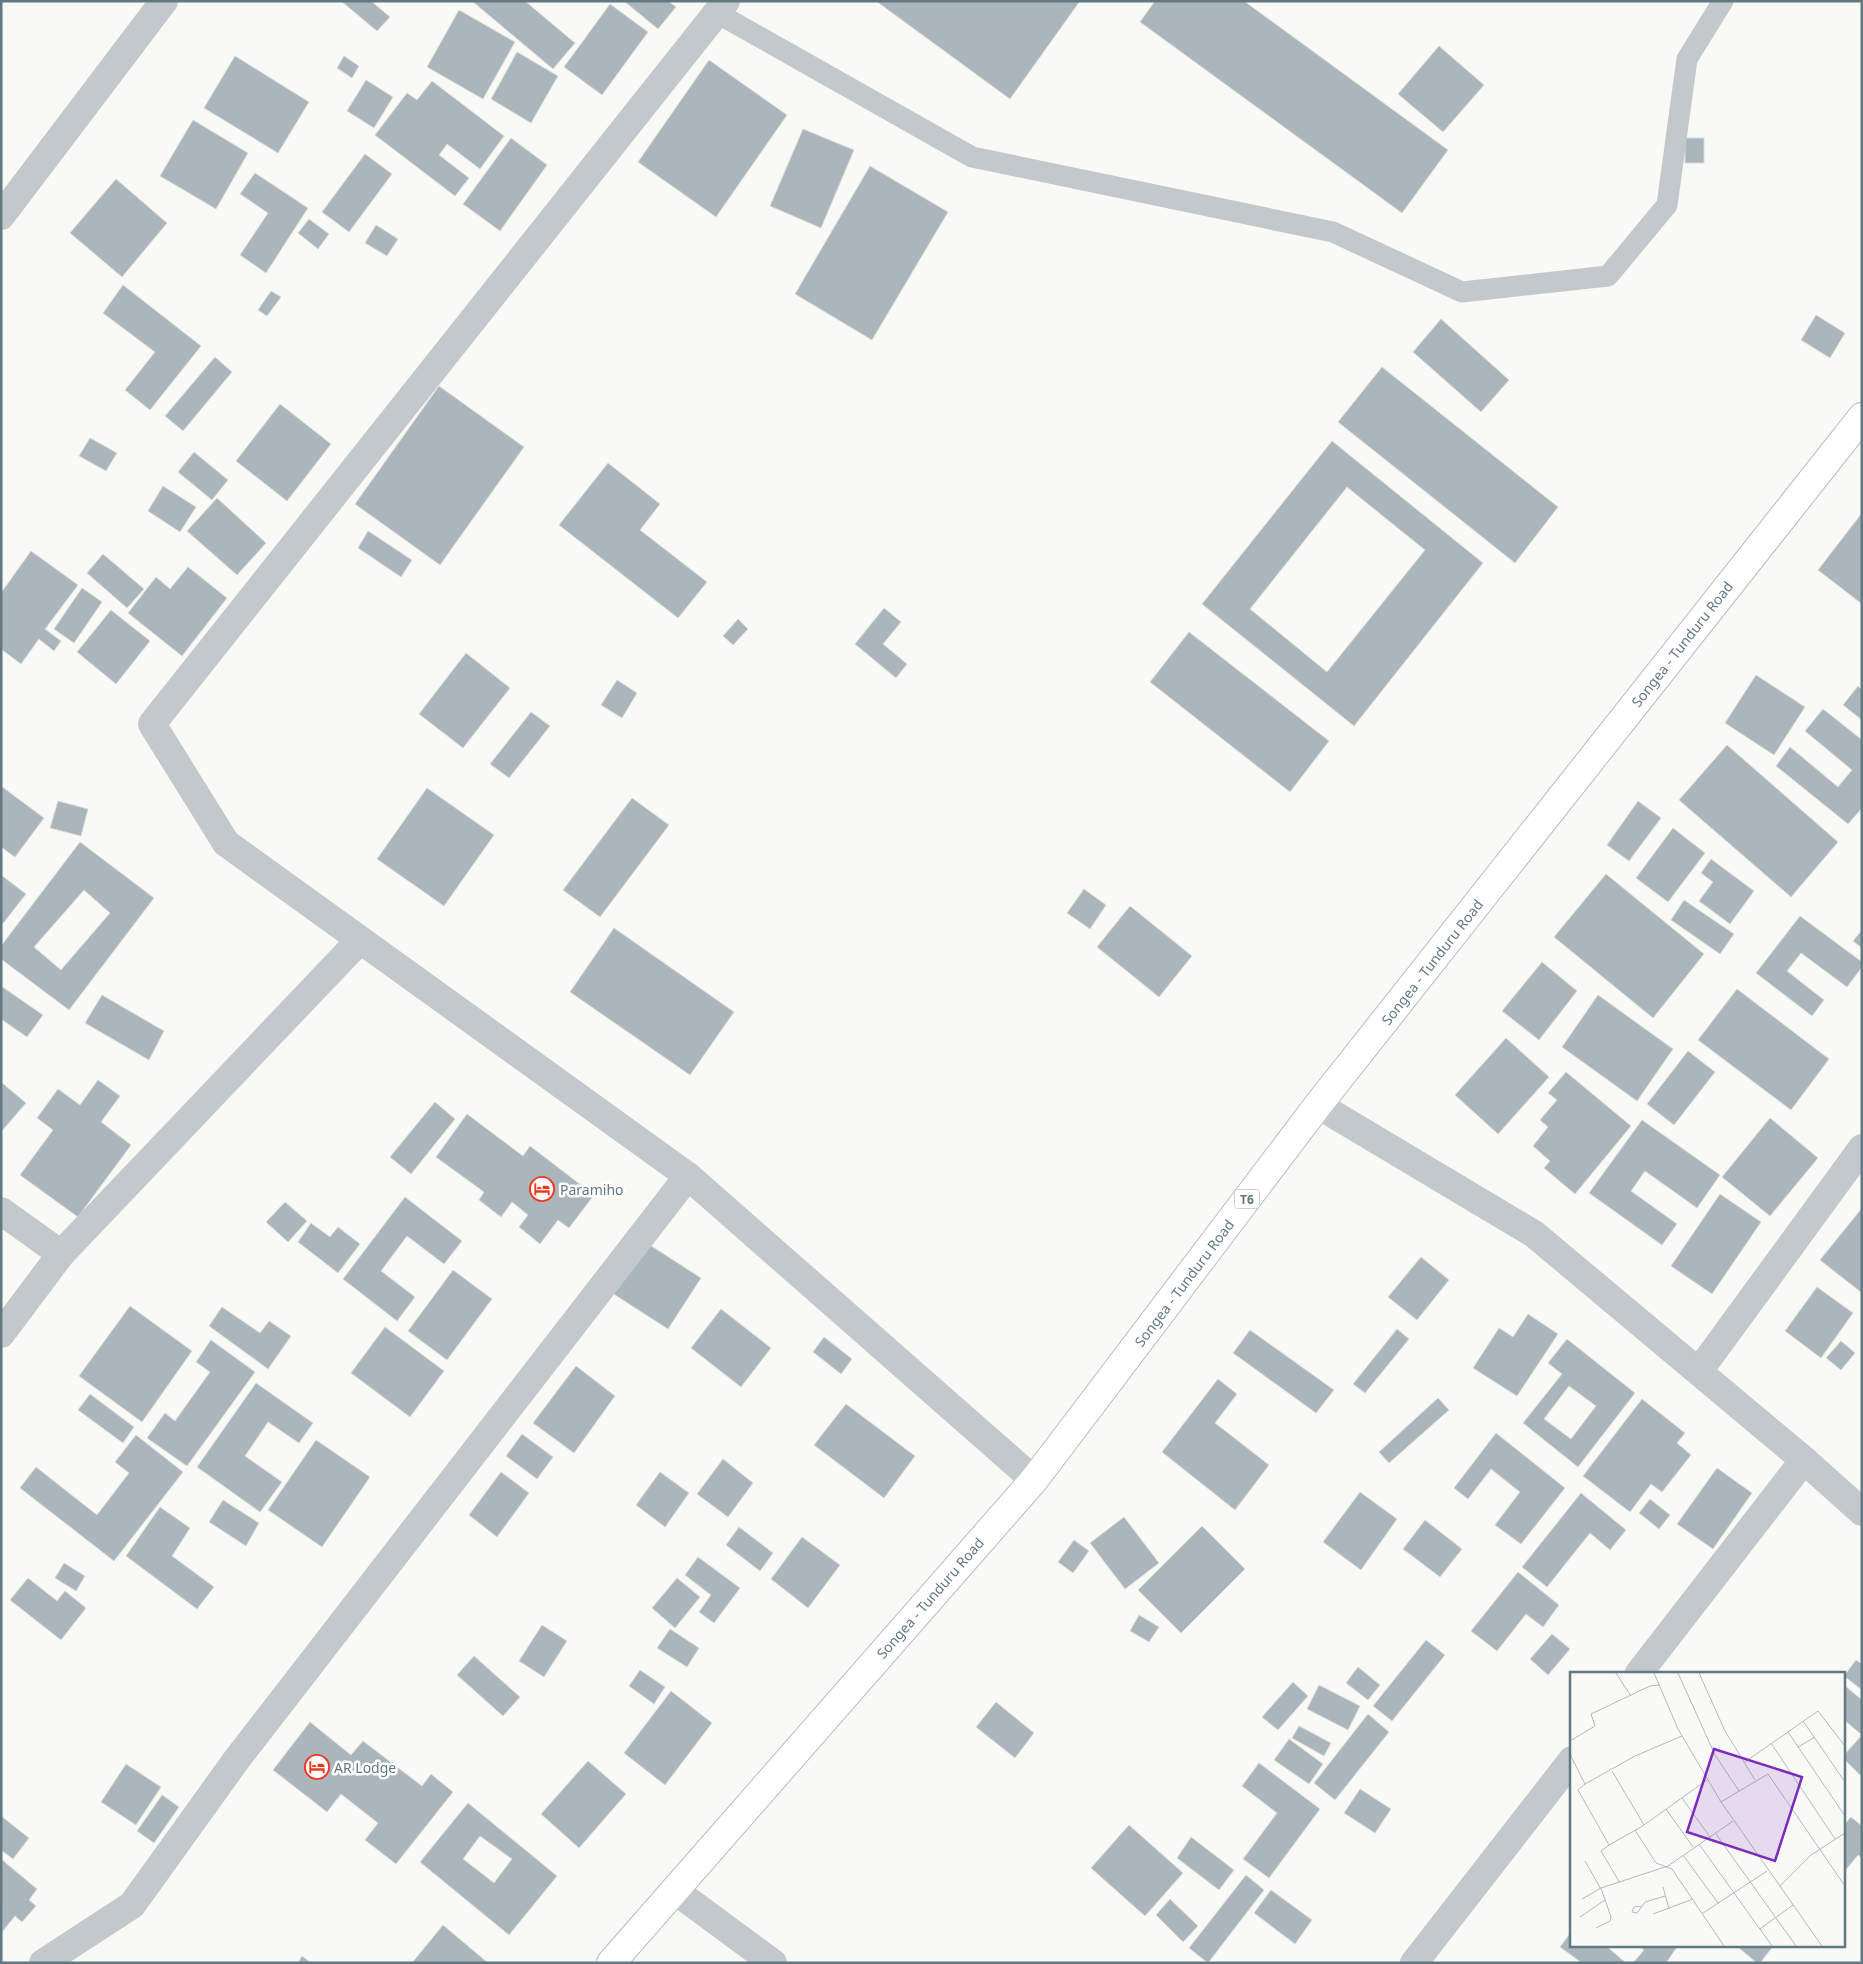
<svg xmlns="http://www.w3.org/2000/svg" width="1863" height="1964" font-family="'Noto Sans',sans-serif">
<style>
.building{fill:#aab6bb;stroke:#dbdbd9;fill-rule:evenodd}
.lines{fill:none;stroke-linecap:round;stroke-linejoin:round}
.trunk-casing{stroke:#b7bcbf;stroke-width:30}
.service{stroke:#c2c8cb;stroke-width:21}
.minor{stroke:#c2c8cb;stroke-width:28}
.trunk{stroke:#fff;stroke-width:28}
.labels{text-anchor:middle;dominant-baseline:central;stroke-width:5;stroke-linejoin:round;paint-order:stroke}
.shield{fill:#fff;stroke:#91a1a9;stroke-width:1}
.shield-label{font-size:12px;font-weight:bold;fill:#627984}
.street-label{font-size:14px;fill:#627984;stroke:#fff}
.poi-label{font-size:14px;fill:#627984;stroke:#fff;text-anchor:start}
.inset-road{fill:none;stroke:#afbabe;stroke-width:1}
.view{fill:#7b2cbf;fill-opacity:0.15;stroke:#7b2cbf;stroke-width:2.5}
.inset-edge{fill:none;stroke:#627984;stroke-width:2.5}
</style>
<rect width="100%" height="100%" fill="#f9f9f6"/>
<g class="building">
<polygon points="341,1 371,1 390,17 377,31"/>
<polygon points="472,1 525,1 575,43 553,69"/>
<polygon points="624,1 668,1 676,7 658,29"/>
<polygon points="876,1 1080,1 1010,99"/>
<polygon points="1155,1 1244,1 1448,150 1402,213 1140,22"/>
<polygon points="610,4 648,32 602,95 564,67"/>
<polygon points="459,10 515,42 483,99 427,67"/>
<polygon points="1439,46 1484,85 1443,132 1398,94"/>
<polygon points="517,52 558,76 531,123 491,99"/>
<polygon points="235,56 309,102 278,153 204,108"/>
<polygon points="344,56 359,66 352,78 337,68"/>
<polygon points="709,60 787,115 716,217 638,162"/>
<polygon points="366,80 393,97 374,128 347,111"/>
<polygon points="432,81 504,136 480,169 447,144 439,155 469,178 455,196 375,135 407,93 417,100"/>
<polygon points="193,120 248,153 216,209 160,176"/>
<polygon points="803,129 854,150 821,228 770,206"/>
<polygon points="511,138 547,165 500,231 463,204"/>
<rect x="1685" y="138" width="19" height="25"/>
<polygon points="365,154 392,174 349,232 322,212"/>
<polygon points="870,166 948,212 872,340 795,294"/>
<polygon points="255,173 308,208 266,273 240,255 268,213 240,194"/>
<polygon points="116,179 167,223 122,277 70,233"/>
<polygon points="309,219 329,234 318,249 298,233"/>
<polygon points="376,225 398,239 387,256 365,243"/>
<polygon points="123,285 201,346 150,410 125,390 155,352 103,313"/>
<polygon points="271,291 281,297 267,316 258,310"/>
<polygon points="1816,315 1845,333 1830,358 1801,340"/>
<polygon points="1441,319 1509,380 1481,412 1413,352"/>
<polygon points="215,357 232,372 183,431 165,416"/>
<polygon points="1382,367 1558,507 1515,563 1338,422"/>
<polygon points="439,386 524,447 440,565 355,504"/>
<polygon points="280,404 331,444 287,501 236,461"/>
<polygon points="90,438 117,453 106,471 79,456"/>
<path d="M1332,441L1483,563L1354,726L1202,604ZM1347,487L1425,550L1327,672L1250,609Z"/>
<polygon points="194,452 228,480 212,500 178,472"/>
<polygon points="608,463 660,504 640,530 707,582 678,618 559,525"/>
<polygon points="163,486 196,507 180,532 148,511"/>
<polygon points="217,498 266,543 237,575 187,531"/>
<polygon points="1862,513 1862,604 1818,570"/>
<polygon points="368,531 412,560 401,577 358,548"/>
<polygon points="31,551 78,585 45,629 61,641 54,651 39,639 21,664 1,649 1,593"/>
<polygon points="103,554 144,589 127,608 87,573"/>
<polygon points="188,567 227,598 182,656 128,613 156,577 170,589"/>
<polygon points="82,588 102,602 74,643 54,629"/>
<polygon points="884,608 901,622 883,644 907,664 896,678 855,644"/>
<polygon points="111,610 150,641 116,684 77,652"/>
<polygon points="738,619 748,629 733,645 723,636"/>
<polygon points="1189,632 1329,741 1290,792 1150,682"/>
<polygon points="466,653 510,688 463,748 419,714"/>
<polygon points="1756,675 1805,707 1774,755 1725,723"/>
<polygon points="617,680 637,693 622,718 601,705"/>
<polygon points="1858,686 1862,690 1862,720 1843,705"/>
<polygon points="1823,709 1862,740 1862,808 1848,824 1776,766 1790,747 1838,787 1852,770 1805,731"/>
<polygon points="531,712 550,726 509,778 490,764"/>
<polygon points="1727,745 1838,842 1791,897 1679,800"/>
<polygon points="1,786 44,818 15,857 1,847"/>
<polygon points="427,788 494,835 444,906 377,859"/>
<polygon points="632,798 669,825 600,917 563,890"/>
<polygon points="58,801 88,809 81,836 50,828"/>
<polygon points="1638,801 1661,818 1629,861 1607,845"/>
<polygon points="1673,828 1705,853 1668,902 1636,878"/>
<path d="M80,842L154,898L69,1010L1,959V946ZM84,890L110,913L61,970L34,947Z"/>
<polygon points="1711,859 1754,891 1730,924 1699,901 1713,882 1701,873"/>
<polygon points="1606,874 1704,954 1653,1018 1554,937"/>
<polygon points="1,875 26,894 1,926"/>
<polygon points="1084,889 1106,905 1090,929 1067,913"/>
<polygon points="1684,900 1734,934 1720,954 1671,920"/>
<polygon points="1130,906 1192,956 1159,997 1097,947"/>
<polygon points="1800,916 1862,962 1862,967 1847,987 1801,953 1787,971 1824,1000 1812,1016 1756,973"/>
<polygon points="614,928 734,1012 690,1075 570,992"/>
<polygon points="1862,930 1862,948 1853,941"/>
<polygon points="1542,962 1577,991 1539,1040 1502,1011"/>
<polygon points="1,986 43,1015 27,1037 1,1019"/>
<polygon points="1737,989 1829,1059 1791,1110 1698,1040"/>
<polygon points="102,995 164,1031 149,1060 85,1023"/>
<polygon points="1598,995 1673,1049 1637,1101 1562,1047"/>
<polygon points="1506,1038 1549,1077 1498,1134 1455,1095"/>
<polygon points="1688,1051 1715,1072 1674,1125 1647,1104"/>
<polygon points="1566,1072 1631,1126 1575,1194 1544,1168 1550,1161 1533,1146 1548,1127 1540,1120 1557,1100 1548,1093"/>
<polygon points="98,1080 120,1096 101,1122 131,1145 78,1217 20,1175 53,1130 37,1118 58,1089 80,1105"/>
<polygon points="1,1082 26,1103 1,1132"/>
<polygon points="435,1102 455,1119 411,1174 390,1157"/>
<polygon points="467,1114 523,1156 530,1146 594,1195 569,1228 558,1220 540,1244 519,1227 528,1215 512,1202 501,1217 479,1200 484,1192 436,1157"/>
<polygon points="1770,1118 1818,1158 1770,1216 1722,1177"/>
<polygon points="1642,1120 1720,1175 1697,1208 1645,1171 1631,1191 1677,1224 1662,1245 1589,1193"/>
<polygon points="1720,1194 1761,1222 1712,1294 1671,1266"/>
<polygon points="405,1197 462,1241 444,1264 407,1236 381,1271 415,1297 397,1321 343,1279"/>
<polygon points="285,1202 307,1221 288,1242 266,1222"/>
<polygon points="1862,1208 1862,1293 1820,1260"/>
<polygon points="311,1223 330,1237 338,1227 360,1244 338,1273 298,1242"/>
<polygon points="642,1240 701,1278 668,1329 609,1291"/>
<polygon points="1421,1257 1449,1280 1417,1320 1388,1297"/>
<polygon points="453,1270 492,1299 447,1360 408,1331"/>
<polygon points="1817,1287 1853,1313 1821,1358 1785,1331"/>
<polygon points="130,1306 192,1351 142,1422 79,1376"/>
<polygon points="222,1307 260,1333 269,1321 291,1336 268,1369 209,1326"/>
<polygon points="721,1309 771,1348 741,1387 691,1348"/>
<polygon points="1528,1314 1558,1334 1517,1396 1473,1368 1499,1328 1513,1337"/>
<polygon points="385,1327 444,1371 410,1417 351,1373"/>
<polygon points="1397,1329 1409,1339 1365,1393 1353,1384"/>
<polygon points="1250,1330 1334,1390 1316,1413 1233,1353"/>
<polygon points="824,1337 852,1359 841,1374 813,1352"/>
<path d="M1567,1339L1635,1393L1578,1467L1523,1423L1562,1374L1548,1363ZM1569,1386L1596,1406L1571,1439L1544,1419Z"/>
<polygon points="211,1340 255,1372 187,1466 147,1438 165,1413 175,1421 210,1372 196,1362"/>
<polygon points="1841,1341 1855,1353 1841,1370 1826,1358"/>
<polygon points="576,1366 615,1396 574,1453 533,1423"/>
<polygon points="1218,1379 1237,1394 1215,1423 1269,1465 1235,1510 1162,1452"/>
<polygon points="256,1383 313,1423 299,1443 268,1422 245,1456 282,1482 260,1512 197,1467"/>
<polygon points="90,1394 134,1427 123,1443 78,1410"/>
<polygon points="1438,1398 1449,1410 1389,1463 1379,1452"/>
<polygon points="1642,1399 1685,1433 1677,1443 1691,1455 1662,1492 1651,1484 1630,1512 1583,1476"/>
<polygon points="846,1404 915,1456 884,1498 814,1445"/>
<polygon points="1496,1433 1565,1488 1521,1544 1495,1525 1520,1492 1491,1469 1468,1499 1454,1488"/>
<polygon points="522,1434 553,1457 537,1479 506,1456"/>
<polygon points="136,1435 183,1472 114,1561 20,1488 36,1467 97,1515 129,1473 115,1462"/>
<polygon points="316,1440 370,1477 322,1547 268,1510"/>
<polygon points="723,1459 753,1483 728,1517 697,1494"/>
<polygon points="1717,1468 1752,1493 1713,1549 1677,1524"/>
<polygon points="501,1472 529,1493 497,1537 469,1515"/>
<polygon points="660,1472 689,1493 665,1527 636,1505"/>
<polygon points="1360,1492 1397,1519 1361,1570 1323,1542"/>
<polygon points="1581,1493 1626,1530 1610,1550 1590,1533 1547,1587 1522,1567"/>
<polygon points="1650,1499 1670,1515 1659,1529 1639,1513"/>
<polygon points="223,1500 259,1523 246,1546 209,1522"/>
<polygon points="160,1507 190,1528 172,1556 214,1587 197,1609 126,1556"/>
<polygon points="1124,1517 1159,1563 1125,1589 1090,1543"/>
<polygon points="1425,1520 1462,1549 1440,1577 1403,1549"/>
<polygon points="1202,1526 1245,1569 1181,1633 1138,1590"/>
<polygon points="739,1527 773,1553 760,1571 726,1545"/>
<polygon points="802,1537 840,1565 808,1608 771,1579"/>
<polygon points="1074,1540 1089,1551 1073,1573 1058,1562"/>
<polygon points="698,1557 740,1588 714,1623 699,1612 711,1595 685,1575"/>
<polygon points="64,1563 85,1576 76,1591 55,1578"/>
<polygon points="1518,1572 1559,1605 1543,1627 1526,1614 1497,1651 1471,1631"/>
<polygon points="28,1578 57,1601 65,1591 86,1608 61,1640 10,1600"/>
<polygon points="677,1578 700,1597 675,1628 652,1608"/>
<polygon points="1139,1615 1159,1627 1149,1642 1130,1631"/>
<polygon points="542,1625 567,1641 544,1677 519,1661"/>
<polygon points="670,1629 699,1648 687,1667 657,1648"/>
<polygon points="1552,1634 1570,1649 1548,1675 1530,1659"/>
<polygon points="1426,1640 1445,1655 1392,1721 1373,1706"/>
<polygon points="474,1656 520,1697 503,1716 457,1675"/>
<polygon points="1856,1660 1862,1664 1862,1690 1844,1676"/>
<polygon points="1358,1667 1380,1685 1368,1700 1346,1683"/>
<polygon points="640,1670 665,1687 654,1704 629,1686"/>
<polygon points="1293,1682 1308,1696 1278,1730 1262,1717"/>
<polygon points="1319,1685 1360,1706 1348,1730 1307,1709"/>
<polygon points="1844,1685 1862,1700 1862,1735 1844,1720"/>
<polygon points="671,1691 712,1723 665,1785 624,1753"/>
<polygon points="996,1702 1034,1733 1015,1758 976,1727"/>
<polygon points="1368,1714 1389,1732 1335,1800 1314,1783"/>
<polygon points="310,1722 351,1755 363,1741 422,1786 431,1774 453,1792 396,1864 365,1840 378,1823 341,1794 327,1812 273,1770"/>
<polygon points="1299,1726 1331,1743 1324,1756 1292,1738"/>
<polygon points="1862,1735 1862,1773 1860,1775 1844,1759 1844,1755"/>
<polygon points="1289,1739 1323,1764 1309,1784 1274,1760"/>
<polygon points="588,1761 626,1794 579,1848 541,1814"/>
<polygon points="1259,1763 1320,1809 1269,1878 1243,1859 1277,1813 1242,1786"/>
<polygon points="126,1764 161,1787 136,1825 101,1802"/>
<polygon points="1360,1789 1391,1809 1375,1833 1344,1813"/>
<polygon points="162,1795 179,1807 154,1843 137,1831"/>
<path d="M468,1803L557,1876L509,1935L420,1862ZM480,1836L512,1859L494,1883L463,1859Z"/>
<polygon points="1,1816 29,1838 13,1859 1,1850"/>
<polygon points="1851,1817 1862,1826 1862,1858 1858,1855 1844,1872 1844,1825"/>
<polygon points="1129,1825 1183,1873 1145,1916 1091,1868"/>
<polygon points="1191,1837 1234,1870 1219,1890 1177,1858"/>
<polygon points="1,1859 37,1889 29,1900 36,1906 22,1922 15,1916 2,1932"/>
<polygon points="1246,1875 1264,1890 1208,1963 1189,1948"/>
<polygon points="1271,1890 1312,1920 1295,1944 1254,1913"/>
<polygon points="1170,1899 1198,1926 1183,1942 1156,1915"/>
<polygon points="443,1925 488,1963 412,1963"/>
<polygon points="1572,1931 1572,1945 1605,1945 1626,1963 1582,1963 1560,1947"/>
<polygon points="1638,1945 1675,1945 1677,1947 1666,1963 1633,1963 1644,1950"/>
<polygon points="1742,1945 1774,1945 1760,1963 1757,1963 1739,1948"/>
<polygon points="302,1956 311,1963 298,1963"/>
</g>
<g class="lines">
<defs>
<polyline id="trunk" points="611,1963 1034,1480 1318,1105 1862,417"/>
</defs>
<use href="#trunk" class="trunk-casing"/>
<polyline class="service" points="717,13 972,157 1333,232 1462,292 1608,276 1667,205 1687,59 1723,1"/>
<g class="minor">
<polyline points="726,1 152,724 226,843 688,1176 1034,1480"/>
<polyline points="1,216 164,1"/>
<polyline points="1318,1105 1534,1234 1804,1460 1862,1512"/>
<polyline points="1,1211 61,1254"/>
<polyline points="1,1334 61,1254 360,940"/>
<polyline points="1699,1371 1862,1148"/>
<polyline points="1639,1673 1804,1460"/>
<polyline points="674,1890 773,1963"/>
<polyline points="43,1963 132,1905 237,1759 688,1176"/>
<polyline points="1414,1963 1572,1760"/>
</g>
<use href="#trunk" class="trunk"/>
</g>
<defs>
<symbol id="hotel-ring" viewBox="-11 -11 22 22"><circle r="9.5" fill="#fff" stroke="#f1361e" stroke-width="1.5"/><path d="M-6-4.5h1.5V1H6V5H4.5V3h-9V5H-6ZM-4 0a1.8 1.8 0 1 1 3.6 0ZM.5 0V-2.5h3Q6-2.5 6 0Z" fill="#f1361e"/></symbol>
</defs>
<g fill-rule="evenodd">
<use href="#hotel-ring" x="528" y="1175" width="28" height="28"/>
<use href="#hotel-ring" x="303" y="1753" width="28" height="28"/>
</g>
<g class="labels">
<rect class="shield" x="1234.5" y="1189.5" width="25" height="19" rx="4"/>
<g class="shield-label">
<text x="1247" y="1199">T6</text>
</g>
<g class="street-label">
<text transform="translate(1682 644) rotate(-52)">Songea - Tunduru Road</text>
<text transform="translate(1432 962) rotate(-52)">Songea - Tunduru Road</text>
<text transform="translate(1184 1283) rotate(-53)">Songea - Tunduru Road</text>
<text transform="translate(930 1598) rotate(-49)">Songea - Tunduru Road</text>
</g>
<g class="poi-label">
<text x="560" y="1189">Paramiho</text>
<text x="334" y="1767">AR Lodge</text>
</g>
</g>
<g transform="translate(1570 1672)">
<rect width="275" height="275" fill="#f9f9f6"/>
<path class="inset-road" d="M46,1L61,24M84,1L108,57L151,130L252,274M108,1L145,83L169,119M129,1L155,59L185,108M233,49L275,110M218,60L275,144M0,69L25,54L21,42L80,14L90,13M201,71L265,167M228,75L245,65M0,82L15,112L8,118L39,173L31,179L50,211M175,90L248,39L275,74M42,99L74,153M15,112L65,84L112,64M112,126L140,165M151,130L198,102L275,214M96,137L123,175M65,158L86,191L102,197L154,274M146,162L226,274M129,172L202,274M39,173L71,155L137,108M113,183L148,231M15,189L32,219L41,245L40,249L26,256M210,214L241,183L275,161M93,215L99,237M31,216L98,194L163,149M12,227L31,216M71,234L64,235L62,240L67,241L75,230L95,224M133,241L197,199M83,242L123,227M10,245L35,228M190,257L223,233"/>
<path class="view" d="M144,77L232,105L205,189L117,160Z"/>
<rect width="275" height="275" class="inset-edge"/>
</g>
<rect width="1863" height="1964" fill="none" stroke="#627984" stroke-width="5"/>
</svg>
